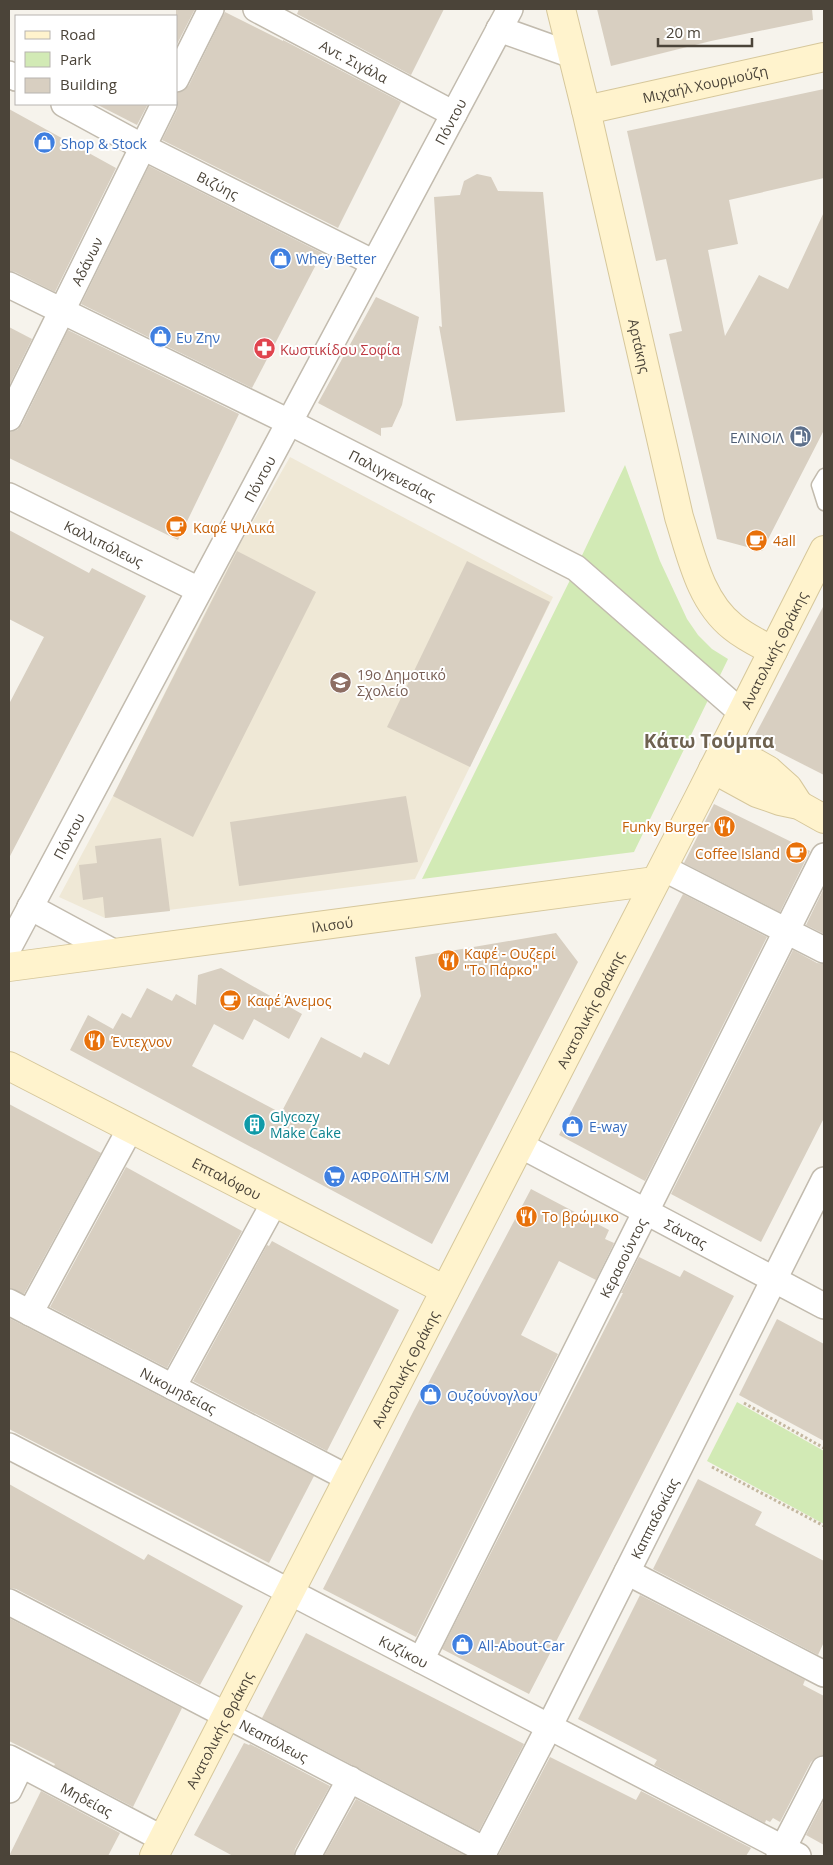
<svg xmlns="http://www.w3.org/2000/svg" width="833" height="1865" font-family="'Open Sans',sans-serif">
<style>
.education{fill:#efe8d6}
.green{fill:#d2eab5}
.building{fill:#d8cfc1}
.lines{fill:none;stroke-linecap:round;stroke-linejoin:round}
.lane-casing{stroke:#c2bbae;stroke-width:15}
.street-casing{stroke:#c2bbae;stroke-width:28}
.secondary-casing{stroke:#d6c79b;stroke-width:30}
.path{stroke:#c4b79f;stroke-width:3;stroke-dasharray:2.5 2.5;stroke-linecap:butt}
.lane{stroke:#fff;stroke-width:12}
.street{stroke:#fff;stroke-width:25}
.secondary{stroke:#fff3cd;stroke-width:28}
.labels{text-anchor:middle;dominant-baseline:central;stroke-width:4;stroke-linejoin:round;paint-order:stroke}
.street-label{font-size:14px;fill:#4b4439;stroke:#fff}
.shop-label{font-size:14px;fill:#366cbe;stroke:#fff;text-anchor:start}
.health-label{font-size:14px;fill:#be3a42;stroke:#fff;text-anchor:start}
.service-label{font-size:14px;fill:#4e5e75;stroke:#fff;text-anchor:end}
.food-label{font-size:14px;fill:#c56008;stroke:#fff;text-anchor:start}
.education-label{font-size:14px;fill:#785e54;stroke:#fff;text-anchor:start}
.culture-label{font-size:14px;fill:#0d838f;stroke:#fff;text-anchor:start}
.district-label{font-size:19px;font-weight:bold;fill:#6e6250;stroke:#fff}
</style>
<rect width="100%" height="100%" fill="#f6f3ec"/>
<polygon class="education" points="290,457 553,597 415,879 105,918 59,897 113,796 236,551"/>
<g class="green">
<polygon points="625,465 660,561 687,619 698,635 712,649 728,659 634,852 422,879 576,568"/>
<polygon points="737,1402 824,1451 824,1524 707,1461"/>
</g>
<g class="building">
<polygon points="176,9 195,9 176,46"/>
<polygon points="299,9 444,9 411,75 297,14"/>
<polygon points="597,9 812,9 813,20 711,41 611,66"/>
<polygon points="225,12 283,41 283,40 401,102 338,228 162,140 177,110 178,104 176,93 183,91 189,85"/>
<polygon points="824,89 824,178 729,200 738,244 708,250 725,336 759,275 788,289 824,212 824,430 762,551 717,539 669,334 682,331 666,259 656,261 627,131"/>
<polygon points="96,104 148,104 137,125"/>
<polygon points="9,109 116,168 55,292 15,272 9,271"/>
<polygon points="149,166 322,253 252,388 81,304"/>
<polygon points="477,174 491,177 498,191 543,192 565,412 456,421 439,326 442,327 434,197 460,195 464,181"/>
<polygon points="376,297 419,317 402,405 392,427 381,428 381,436 318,403"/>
<polygon points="9,327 32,339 9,386"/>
<polygon points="68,330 239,414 178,540 9,458 9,432 17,430 22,424"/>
<polygon points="9,530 89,573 92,568 146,596 9,858 9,704 44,637 9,619"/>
<polygon points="237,551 316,592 193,837 113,796"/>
<polygon points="467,561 550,602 470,767 387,727"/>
<polygon points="824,605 824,775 753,739"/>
<polygon points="406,796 418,862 239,886 230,822"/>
<polygon points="714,804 810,851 780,912 684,863"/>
<polygon points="161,838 170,911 105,918 103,897 83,900 79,865 97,863 95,846"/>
<polygon points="824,888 824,934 806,925"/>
<polygon points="683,894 767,937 645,1181 559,1135"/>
<polygon points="556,933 578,962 432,1244 70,1050 88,1015 113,1029 122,1013 131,1018 147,988 172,1001 176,994 196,1005 198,975 221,968 302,1014 289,1039 254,1019 243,1040 214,1024 192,1066 281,1113 321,1037 361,1058 364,1052 389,1065 421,996 415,957"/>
<polygon points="793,950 817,963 824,964 824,1118 761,1242 671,1194"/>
<polygon points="9,1104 101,1153 24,1294 9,1288"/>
<polygon points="126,1167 242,1231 167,1368 50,1307"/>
<polygon points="531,1189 609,1230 605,1239 614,1243 596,1280 559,1261 521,1335 558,1354 416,1637 323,1589 413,1412"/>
<polygon points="272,1241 399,1310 327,1451 193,1381 267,1245 269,1246"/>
<polygon points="639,1257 680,1277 684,1270 734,1296 529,1694 442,1649 623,1293 621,1293"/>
<polygon points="9,1318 314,1476 269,1563 9,1429"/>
<polygon points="777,1319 824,1344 824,1441 739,1395"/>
<polygon points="698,1479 762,1512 755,1525 824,1561 824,1642 818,1655 653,1569"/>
<polygon points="9,1484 144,1560 148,1554 243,1606 200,1685 16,1589 9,1588"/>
<polygon points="640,1595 805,1680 803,1685 824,1696 824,1755 817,1757 811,1762 780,1822 773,1818 770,1822 766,1820 765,1823 654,1765 657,1760 578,1719"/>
<polygon points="9,1618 182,1708 133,1807 54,1766 55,1764 9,1741"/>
<polygon points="306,1633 524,1744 479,1831 262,1718"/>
<polygon points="244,1743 249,1745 250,1744 330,1786 295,1849 294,1856 233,1856 194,1835"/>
<polygon points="550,1757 636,1800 641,1791 751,1848 746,1856 498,1856"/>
<polygon points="41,1791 120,1833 108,1856 9,1856"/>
<polygon points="356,1799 466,1856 324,1856"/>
<polygon points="824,1800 824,1845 806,1835"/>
</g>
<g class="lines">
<defs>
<polyline id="lane" points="824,475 818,485 824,504"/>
<g id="street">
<path id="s1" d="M256,9L454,114"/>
<polyline points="499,29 572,55"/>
<polyline points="9,74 16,78"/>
<polyline points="176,79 211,9"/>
<path id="s2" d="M64,104L143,147L374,263"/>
<path id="s3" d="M9,285L289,422L576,568L742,713"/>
<path id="s4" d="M9,418L164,104"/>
<path id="s5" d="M9,496L199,590"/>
<polyline points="663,868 824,950"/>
<polyline points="30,907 115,953"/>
<path id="s6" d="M9,947L510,9"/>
<path id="s7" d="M520,1145L824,1306"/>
<path id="s8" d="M9,1302L348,1478"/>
<polyline points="30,1313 130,1129"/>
<polyline points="173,1387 274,1203"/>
<path id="s9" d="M9,1446L798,1856"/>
<polyline points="627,1572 824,1674"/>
<path id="s10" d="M9,1602L485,1850"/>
<path id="s11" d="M421,1660L824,856"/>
<path id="s12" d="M9,1758L163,1839"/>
<polyline points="9,1790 21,1765"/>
<polyline points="308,1856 350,1779"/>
<path id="s13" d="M482,1856L549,1727L824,1180"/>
<polyline points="779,1856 824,1769"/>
</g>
<g id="secondary">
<path id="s14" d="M561,9L586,110L679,517C691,555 700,601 733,627C745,637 760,644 773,651"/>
<path id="s15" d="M586,110L824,57"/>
<polyline points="725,746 768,770 788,788 799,805"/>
<polyline points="713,769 757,793 780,801 799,805 824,819"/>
<path id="s16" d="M9,967L655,881"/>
<path id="s17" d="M9,1066L445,1290"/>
<path id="s18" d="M154,1856L698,799L824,550"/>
</g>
</defs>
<use href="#lane" class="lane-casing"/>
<use href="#street" class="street-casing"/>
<use href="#secondary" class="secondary-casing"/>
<g class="path">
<polyline points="744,1403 824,1448"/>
<polyline points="712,1467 824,1526"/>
</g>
<use href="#lane" class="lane"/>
<use href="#street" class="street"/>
<use href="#secondary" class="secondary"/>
</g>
<defs>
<symbol id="shop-disc" viewBox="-11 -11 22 22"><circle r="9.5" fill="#3f7fe0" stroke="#fff"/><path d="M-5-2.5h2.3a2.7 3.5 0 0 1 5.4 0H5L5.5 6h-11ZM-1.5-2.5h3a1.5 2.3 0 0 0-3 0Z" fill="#fff"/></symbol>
<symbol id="pharmacy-disc" viewBox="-11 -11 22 22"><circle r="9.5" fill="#e0444e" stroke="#fff"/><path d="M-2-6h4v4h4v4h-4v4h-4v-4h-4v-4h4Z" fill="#fff"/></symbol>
<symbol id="fuel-disc" viewBox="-11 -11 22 22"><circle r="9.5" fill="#5c6f8a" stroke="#fff"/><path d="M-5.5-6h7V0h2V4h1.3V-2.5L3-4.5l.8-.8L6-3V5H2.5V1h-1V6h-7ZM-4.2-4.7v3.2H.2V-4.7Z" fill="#fff"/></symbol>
<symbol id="cafe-disc" viewBox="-11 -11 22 22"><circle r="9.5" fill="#e8710a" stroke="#fff"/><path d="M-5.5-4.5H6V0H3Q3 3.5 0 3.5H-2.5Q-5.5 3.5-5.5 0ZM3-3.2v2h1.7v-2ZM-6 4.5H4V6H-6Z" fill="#fff"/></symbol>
<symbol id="school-disc" viewBox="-11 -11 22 22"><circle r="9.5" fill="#8d6e63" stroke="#fff"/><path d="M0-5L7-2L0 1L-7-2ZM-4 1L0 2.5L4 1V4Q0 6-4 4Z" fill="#fff"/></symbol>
<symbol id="restaurant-disc" viewBox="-11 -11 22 22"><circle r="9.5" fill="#e8710a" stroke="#fff"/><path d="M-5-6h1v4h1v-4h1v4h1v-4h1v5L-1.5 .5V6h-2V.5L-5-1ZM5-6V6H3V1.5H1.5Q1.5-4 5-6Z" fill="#fff"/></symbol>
<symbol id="building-disc" viewBox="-11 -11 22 22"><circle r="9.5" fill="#0f9aa8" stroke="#fff"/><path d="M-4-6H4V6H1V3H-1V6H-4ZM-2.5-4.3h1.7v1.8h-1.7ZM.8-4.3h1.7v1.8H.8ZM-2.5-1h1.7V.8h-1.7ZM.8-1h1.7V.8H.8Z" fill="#fff"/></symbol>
<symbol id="supermarket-disc" viewBox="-11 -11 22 22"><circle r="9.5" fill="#3f7fe0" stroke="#fff"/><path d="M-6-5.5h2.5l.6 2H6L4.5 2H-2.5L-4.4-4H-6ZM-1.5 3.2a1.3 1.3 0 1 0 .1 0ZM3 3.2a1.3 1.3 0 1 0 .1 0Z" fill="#fff"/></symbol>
</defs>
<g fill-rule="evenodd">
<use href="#shop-disc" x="32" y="130" width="25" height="25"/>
<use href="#shop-disc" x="268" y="246" width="25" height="25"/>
<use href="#shop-disc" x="148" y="324" width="25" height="25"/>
<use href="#pharmacy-disc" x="252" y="336" width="25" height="25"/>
<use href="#fuel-disc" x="788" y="424" width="25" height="25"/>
<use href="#cafe-disc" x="164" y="514" width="25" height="25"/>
<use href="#cafe-disc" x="744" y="528" width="25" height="25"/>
<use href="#school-disc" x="328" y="670" width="25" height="25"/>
<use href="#restaurant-disc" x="712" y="814" width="25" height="25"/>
<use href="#cafe-disc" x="784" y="840" width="25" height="25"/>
<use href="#restaurant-disc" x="436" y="948" width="25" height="25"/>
<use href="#cafe-disc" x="218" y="988" width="25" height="25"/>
<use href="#restaurant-disc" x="82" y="1028" width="25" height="25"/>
<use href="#building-disc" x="242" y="1112" width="25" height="25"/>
<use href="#shop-disc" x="560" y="1114" width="25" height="25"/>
<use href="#supermarket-disc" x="322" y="1164" width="25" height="25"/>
<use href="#restaurant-disc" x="514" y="1204" width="25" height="25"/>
<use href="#shop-disc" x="418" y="1382" width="25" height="25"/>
<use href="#shop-disc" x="450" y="1632" width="25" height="25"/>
</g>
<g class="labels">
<g class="street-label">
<text stroke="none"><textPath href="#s1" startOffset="111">Αντ. Σιγάλα</textPath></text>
<text stroke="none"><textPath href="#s15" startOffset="122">Μιχαήλ Χουρμούζη</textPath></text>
<text stroke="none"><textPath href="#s6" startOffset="936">Πόντου</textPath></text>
<text stroke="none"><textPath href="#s2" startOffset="174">Βιζύης</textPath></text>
<text stroke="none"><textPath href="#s4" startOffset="175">Αδάνων</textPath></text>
<text stroke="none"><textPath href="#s14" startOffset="346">Αρτάκης</textPath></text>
<text stroke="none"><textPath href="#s3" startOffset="428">Παλιγγενεσίας</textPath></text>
<text stroke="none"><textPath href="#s6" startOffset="531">Πόντου</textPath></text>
<text stroke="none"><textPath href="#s5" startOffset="106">Καλλιπόλεως</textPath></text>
<text stroke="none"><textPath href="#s18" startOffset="1356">Ανατολικής Θράκης</textPath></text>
<text stroke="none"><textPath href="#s6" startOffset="126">Πόντου</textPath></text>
<text stroke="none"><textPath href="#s16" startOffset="326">Ιλισού</textPath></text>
<text stroke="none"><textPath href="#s18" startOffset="952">Ανατολικής Θράκης</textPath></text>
<text stroke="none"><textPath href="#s17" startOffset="245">Επταλόφου</textPath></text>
<text stroke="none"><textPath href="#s7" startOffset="188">Σάντας</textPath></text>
<text stroke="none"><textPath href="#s11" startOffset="450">Κερασούντος</textPath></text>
<text stroke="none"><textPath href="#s18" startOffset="548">Ανατολικής Θράκης</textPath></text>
<text stroke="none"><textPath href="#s8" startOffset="191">Νικομηδείας</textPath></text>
<text stroke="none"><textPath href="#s13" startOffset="379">Καππαδοκίας</textPath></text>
<text stroke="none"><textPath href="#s9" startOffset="445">Κυζίκου</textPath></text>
<text stroke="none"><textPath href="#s18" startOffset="142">Ανατολικής Θράκης</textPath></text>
<text stroke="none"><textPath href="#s10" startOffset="299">Νεαπόλεως</textPath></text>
<text stroke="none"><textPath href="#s12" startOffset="88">Μηδείας</textPath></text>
</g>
<g class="shop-label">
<text x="61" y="143">Shop &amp; Stock</text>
<text x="296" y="258">Whey Better</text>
<text x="176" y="337">Ευ Ζην</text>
<text x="589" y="1126">E-way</text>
<text x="351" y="1176">ΑΦΡΟΔΙΤΗ S/M</text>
<text x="447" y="1395">Ουζούνογλου</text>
<text x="478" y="1645">All-About-Car</text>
</g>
<g class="health-label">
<text x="280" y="349">Κωστικίδου Σοφία</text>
</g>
<g class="service-label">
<text x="784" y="437">ΕΛΙΝΟΙΛ</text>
</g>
<g class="food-label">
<text x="193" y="527">Καφέ Ψιλικά</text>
<text x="773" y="540">4all</text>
<text x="709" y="826" text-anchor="end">Funky Burger</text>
<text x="780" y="853" text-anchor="end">Coffee Island</text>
<text x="464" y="953">Καφέ - Ουζερί<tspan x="464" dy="16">"Το Πάρκο"</tspan></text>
<text x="247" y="1000">Καφέ Άνεμος</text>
<text x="111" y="1041">Έντεχνον</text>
<text x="542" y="1216">Το βρώμικο</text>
</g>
<g class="education-label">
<text x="357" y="674">19ο Δημοτικό<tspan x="357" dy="16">Σχολείο</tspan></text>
</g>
<g class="culture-label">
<text x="270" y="1116">Glycozy<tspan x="270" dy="16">Make Cake</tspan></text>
</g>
<g class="district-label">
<text x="709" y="741">Κάτω Τούμπα</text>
</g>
</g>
<rect width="833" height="1865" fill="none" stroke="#4b4439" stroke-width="20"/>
<rect x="15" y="15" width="162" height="90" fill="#ffffff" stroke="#b7b4b0"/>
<rect x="25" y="31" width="25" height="8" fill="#fff3cd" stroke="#b7b4b0"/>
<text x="60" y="40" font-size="15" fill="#4b4439">Road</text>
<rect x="25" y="52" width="25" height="15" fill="#d2eab5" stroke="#b7b4b0"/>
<text x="60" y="65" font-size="15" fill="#4b4439">Park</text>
<rect x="25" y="78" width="25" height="15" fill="#d8cfc1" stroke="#b7b4b0"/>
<text x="60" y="90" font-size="15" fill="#4b4439">Building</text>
<path d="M658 38v8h94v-8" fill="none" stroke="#4b4439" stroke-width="2.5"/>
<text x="666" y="38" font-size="15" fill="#4b4439" stroke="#ffffff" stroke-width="4" paint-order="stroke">20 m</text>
</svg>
